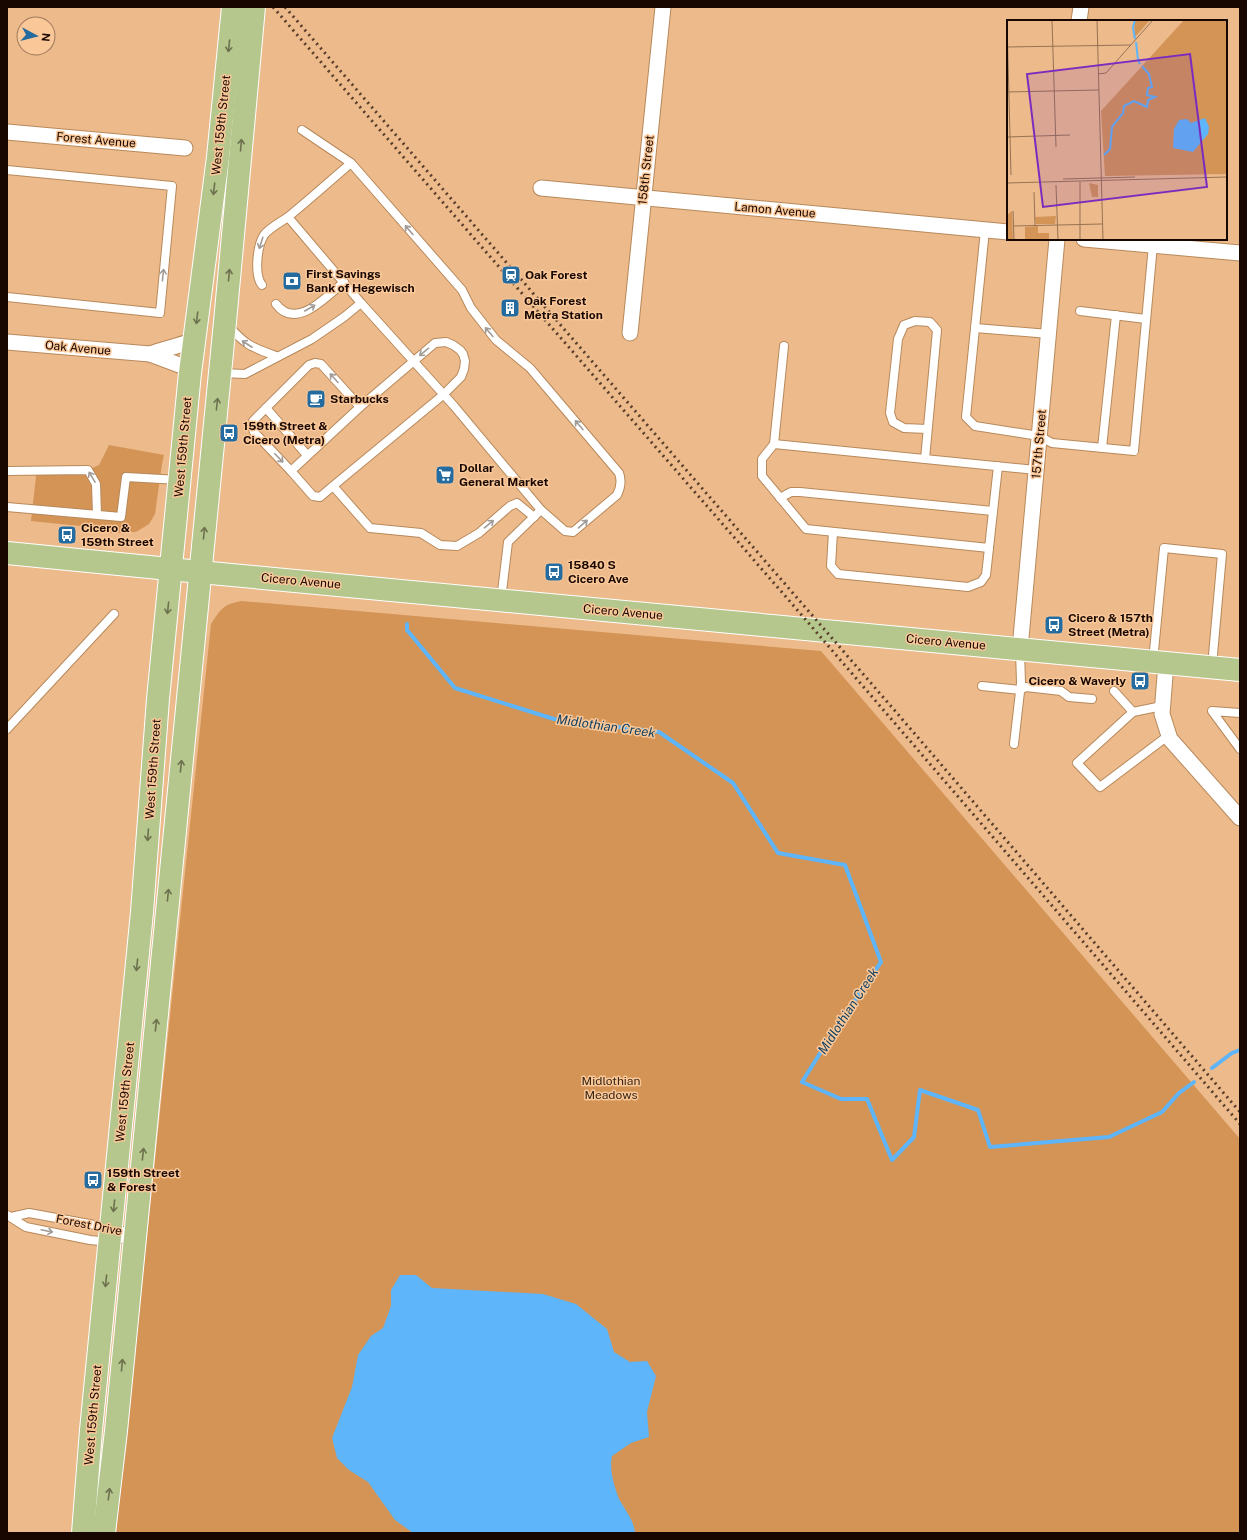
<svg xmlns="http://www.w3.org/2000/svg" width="1247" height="1540" font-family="'Public Sans',sans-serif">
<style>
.green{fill:#d39456}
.water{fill:#5eb5f9}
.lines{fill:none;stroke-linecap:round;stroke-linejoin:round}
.stream{stroke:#5eb5f9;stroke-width:4}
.service-casing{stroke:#b8895b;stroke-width:10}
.minor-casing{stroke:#b8895b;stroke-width:17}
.primary-casing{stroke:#fff;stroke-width:24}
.service{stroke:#fff;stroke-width:8}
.minor{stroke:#fff;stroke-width:15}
.primary{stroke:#b5c78d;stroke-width:22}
.rail{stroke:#593e2b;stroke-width:3;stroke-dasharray:2 4;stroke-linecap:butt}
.oneway{stroke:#6e714e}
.oneway2{stroke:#a29c99}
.labels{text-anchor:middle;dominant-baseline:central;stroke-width:3;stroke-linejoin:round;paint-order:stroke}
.street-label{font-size:12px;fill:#170700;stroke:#fac798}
.poi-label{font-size:12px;font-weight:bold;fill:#170700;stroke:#fac798;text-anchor:start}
.park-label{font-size:12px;fill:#372615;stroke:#fac798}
.water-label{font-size:13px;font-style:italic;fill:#124163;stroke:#fac798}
.inset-river{fill:none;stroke:#5eb5f9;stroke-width:2}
.inset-road{fill:none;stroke:#977253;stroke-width:1}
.view{fill:#7b2cbf;fill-opacity:0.15;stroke:#7b2cbf;stroke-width:2}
.inset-edge{fill:none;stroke:#170700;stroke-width:2}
</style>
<rect width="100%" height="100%" fill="#ecba8b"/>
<g class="green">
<polygon points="109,445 164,455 162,464 155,514 149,524 136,532 110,533 80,526 31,521 37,468 88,470 99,465"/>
<path d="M241,601L821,651L1240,1139V1533H116L211,624C221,609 222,605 241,601Z"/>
</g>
<path class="water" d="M400,1275H416L432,1288L543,1294L576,1304L607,1329L614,1352L630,1362L647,1361L656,1376L647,1412L649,1437L631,1443L612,1456C609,1469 614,1486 619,1499C625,1510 634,1520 635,1533H413L395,1520L368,1482L349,1470L337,1458L332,1438L352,1387L358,1355L371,1336L383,1328L391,1306V1290Z"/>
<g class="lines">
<g class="stream">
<polyline points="407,624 407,630 455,688 554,719 659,732 733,783 778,853 845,865 881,962 834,1031 802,1082 841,1099 867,1099 892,1160 914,1137 920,1090 978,1110 990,1147 1109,1137 1162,1112 1179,1093 1194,1082"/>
<polyline points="1212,1068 1232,1053 1240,1050"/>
</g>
<defs>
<g id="service">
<path d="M302,130L351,163L462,290L471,308L496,340L530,368L619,473C622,481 621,487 617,495L573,532L565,531L541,510"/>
<polyline points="7,170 172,186 160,313 7,297"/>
<polyline points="985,230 966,417 975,426 1039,436 1052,443 1134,451 1153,245"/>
<path d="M262,285C254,275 257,246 264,235C269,228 281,222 288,217C310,199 330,181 351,163"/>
<polyline points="361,303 454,406 541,510 508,542 501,600"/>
<path d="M276,304C296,331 327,296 344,282"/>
<polyline points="1080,311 1146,319"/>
<path d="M228,325C245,345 251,347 276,356"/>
<polyline points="975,328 1049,334"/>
<polyline points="222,373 245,374 312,339 344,317 361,303 288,217"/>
<polyline points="266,408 307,455"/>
<polyline points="774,444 784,346"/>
<polyline points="1102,448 1116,315"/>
<polyline points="925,459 937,330 930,322 915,321 904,325 898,339 890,413 893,422 904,428 927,429"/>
<polyline points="998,466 989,548 806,529 762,476 762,459 774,444 1036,470"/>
<polyline points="7,471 88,470 96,484 97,514"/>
<polyline points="291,471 254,432 252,426 253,421 309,365 315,363 321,364 360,407"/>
<polyline points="333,486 320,497 313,496 291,471 360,407 435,343 446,342 453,345 460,350 463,354 465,361 464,369 461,377 443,395 333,486 370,528 421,533 440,545 457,546 479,533 510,506 517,503 534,517"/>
<polyline points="780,498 791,492 800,492 993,511"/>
<polyline points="7,507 121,517 126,477 179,480"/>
<polyline points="833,532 831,566 838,574 968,587 981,582 986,575 989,548"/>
<polyline points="1153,661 1164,548 1222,554 1212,666"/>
<polyline points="982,686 1020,690 1026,687 1061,691 1069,697 1092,699"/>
<polyline points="1114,691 1133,712 1077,763 1100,787 1169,735"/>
<polyline points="1133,712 1162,706"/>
<polyline points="1240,713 1212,711 1240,749"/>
<polyline points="7,729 114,614"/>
<polyline points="1014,744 1021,683 1020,650"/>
<polyline points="7,1215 26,1227 90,1240 110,1242 134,1235"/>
<polyline points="11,1217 29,1213 111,1228 134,1234"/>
</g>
<g id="minor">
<polyline points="1079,21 1081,7"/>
<polyline points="7,132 185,148"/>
<polyline points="541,188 1008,232"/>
<polyline points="1084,239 1240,253"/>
<polyline points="630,333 663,7"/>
<polyline points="7,342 150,354 182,366 190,373"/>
<path d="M150,354C164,349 179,346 194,340"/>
<polyline points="1020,649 1057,239"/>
<polyline points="1166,663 1162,714 1170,739 1240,818"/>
</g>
<g id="primary">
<polyline points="7,553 200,572 1240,670"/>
<polyline points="83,1533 91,1430 142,912 158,699 190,373 218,157 233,7"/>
<polyline points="104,1533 116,1431 225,322 254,7"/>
</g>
</defs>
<use href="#service" class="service-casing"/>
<use href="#minor" class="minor-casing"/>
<use href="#primary" class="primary-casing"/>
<use href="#service" class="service"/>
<use href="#minor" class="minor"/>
<use href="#primary" class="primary"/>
<g class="rail">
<polyline points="273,7 793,605 1240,1124"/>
<polyline points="285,7 896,712 1240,1112"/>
</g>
</g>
<defs><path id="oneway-shaft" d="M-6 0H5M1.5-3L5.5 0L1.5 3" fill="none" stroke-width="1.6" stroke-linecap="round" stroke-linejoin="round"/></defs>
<g class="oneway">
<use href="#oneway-shaft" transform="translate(229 46) rotate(96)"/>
<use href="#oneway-shaft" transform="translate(241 145) rotate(-85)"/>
<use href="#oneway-shaft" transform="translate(214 189) rotate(97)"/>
<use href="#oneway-shaft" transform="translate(229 275) rotate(-85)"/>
<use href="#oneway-shaft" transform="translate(197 318) rotate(97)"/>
<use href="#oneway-shaft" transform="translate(217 404) rotate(-84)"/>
<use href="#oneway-shaft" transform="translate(204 533) rotate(-85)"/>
<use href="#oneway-shaft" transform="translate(168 608) rotate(96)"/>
<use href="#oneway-shaft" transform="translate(181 766) rotate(-84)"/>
<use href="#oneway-shaft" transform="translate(148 835) rotate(94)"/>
<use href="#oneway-shaft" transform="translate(168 895) rotate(-84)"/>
<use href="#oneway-shaft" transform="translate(137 965) rotate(96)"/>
<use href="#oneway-shaft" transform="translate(156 1025) rotate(-84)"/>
<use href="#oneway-shaft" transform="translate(143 1154) rotate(-84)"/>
<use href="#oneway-shaft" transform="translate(114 1206) rotate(96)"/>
<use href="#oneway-shaft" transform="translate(106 1281) rotate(96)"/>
<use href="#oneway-shaft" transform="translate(122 1365) rotate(-85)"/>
<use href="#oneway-shaft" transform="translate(109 1494) rotate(-83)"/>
</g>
<g class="oneway2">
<use href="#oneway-shaft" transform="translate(409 230) rotate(-131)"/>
<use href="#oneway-shaft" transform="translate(261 243) rotate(108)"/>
<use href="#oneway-shaft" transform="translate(163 275) rotate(-84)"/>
<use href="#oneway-shaft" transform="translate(310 308) rotate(-30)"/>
<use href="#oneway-shaft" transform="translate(489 332) rotate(-130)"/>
<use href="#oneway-shaft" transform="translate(247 344) rotate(-147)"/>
<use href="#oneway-shaft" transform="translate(424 352) rotate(141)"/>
<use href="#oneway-shaft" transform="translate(334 378) rotate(-132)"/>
<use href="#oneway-shaft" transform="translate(579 425) rotate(-131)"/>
<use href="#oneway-shaft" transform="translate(279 458) rotate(46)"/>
<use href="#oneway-shaft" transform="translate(92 477) rotate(-121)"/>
<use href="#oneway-shaft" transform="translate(489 524) rotate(-40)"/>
<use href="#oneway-shaft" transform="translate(583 524) rotate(-41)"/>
<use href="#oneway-shaft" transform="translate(47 1231) rotate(12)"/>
</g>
<defs>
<symbol id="station-square" viewBox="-11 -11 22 22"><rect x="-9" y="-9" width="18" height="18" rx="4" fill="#246ca0" stroke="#fac798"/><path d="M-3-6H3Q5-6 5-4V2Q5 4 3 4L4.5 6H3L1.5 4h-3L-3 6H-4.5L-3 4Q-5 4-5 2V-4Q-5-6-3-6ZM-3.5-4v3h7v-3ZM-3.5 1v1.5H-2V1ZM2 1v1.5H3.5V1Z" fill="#fff"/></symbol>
<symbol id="bank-square" viewBox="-11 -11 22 22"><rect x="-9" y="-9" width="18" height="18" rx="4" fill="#246ca0" stroke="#fac798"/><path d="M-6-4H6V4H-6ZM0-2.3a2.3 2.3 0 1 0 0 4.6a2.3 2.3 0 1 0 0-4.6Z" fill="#fff"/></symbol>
<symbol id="building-square" viewBox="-11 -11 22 22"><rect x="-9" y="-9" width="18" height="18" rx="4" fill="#246ca0" stroke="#fac798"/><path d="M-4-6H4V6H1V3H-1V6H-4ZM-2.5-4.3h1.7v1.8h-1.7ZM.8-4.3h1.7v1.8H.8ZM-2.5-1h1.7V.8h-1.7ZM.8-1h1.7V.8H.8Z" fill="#fff"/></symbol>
<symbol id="cafe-square" viewBox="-11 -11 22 22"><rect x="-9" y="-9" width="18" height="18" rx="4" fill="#246ca0" stroke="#fac798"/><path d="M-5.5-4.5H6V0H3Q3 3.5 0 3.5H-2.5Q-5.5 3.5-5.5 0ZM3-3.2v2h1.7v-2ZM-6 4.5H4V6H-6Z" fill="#fff"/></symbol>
<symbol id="bus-square" viewBox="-11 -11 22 22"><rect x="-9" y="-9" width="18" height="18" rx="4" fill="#246ca0" stroke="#fac798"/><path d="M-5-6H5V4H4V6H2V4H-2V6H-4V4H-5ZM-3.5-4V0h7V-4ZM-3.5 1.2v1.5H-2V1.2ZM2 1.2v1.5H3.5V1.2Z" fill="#fff"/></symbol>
<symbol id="supermarket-square" viewBox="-11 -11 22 22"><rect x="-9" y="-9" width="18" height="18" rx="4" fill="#246ca0" stroke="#fac798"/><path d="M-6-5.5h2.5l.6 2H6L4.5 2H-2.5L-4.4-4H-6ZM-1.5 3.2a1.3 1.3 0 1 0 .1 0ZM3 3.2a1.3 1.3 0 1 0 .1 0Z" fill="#fff"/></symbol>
</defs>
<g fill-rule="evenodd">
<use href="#station-square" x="500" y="264" width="22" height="22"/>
<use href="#bank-square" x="281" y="270" width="22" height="22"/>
<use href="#building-square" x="499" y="297" width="22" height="22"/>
<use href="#cafe-square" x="305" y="388" width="22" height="22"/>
<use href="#bus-square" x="218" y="422" width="22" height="22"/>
<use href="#supermarket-square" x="434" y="464" width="22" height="22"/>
<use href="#bus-square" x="56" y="524" width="22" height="22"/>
<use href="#bus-square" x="543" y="561" width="22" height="22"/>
<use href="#bus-square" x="1043" y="614" width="22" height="22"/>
<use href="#bus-square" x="1129" y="670" width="22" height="22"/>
<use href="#bus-square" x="82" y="1169" width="22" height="22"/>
</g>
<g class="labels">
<g class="street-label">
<text transform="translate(221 125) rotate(-84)">West 159th Street</text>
<text transform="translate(96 140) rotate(5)">Forest Avenue</text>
<text transform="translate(646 170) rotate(-84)">158th Street</text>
<text transform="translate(775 210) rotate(5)">Lamon Avenue</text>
<text transform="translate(78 348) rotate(5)">Oak Avenue</text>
<text transform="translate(1039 444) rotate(-85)">157th Street</text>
<text transform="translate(183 447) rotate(-85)">West 159th Street</text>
<text transform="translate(301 581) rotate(5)">Cicero Avenue</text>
<text transform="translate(623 612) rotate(5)">Cicero Avenue</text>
<text transform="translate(946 642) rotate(5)">Cicero Avenue</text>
<text transform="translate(153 769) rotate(-86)">West 159th Street</text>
<text transform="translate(125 1092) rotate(-84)">West 159th Street</text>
<text transform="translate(89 1225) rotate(11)">Forest Drive</text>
<text transform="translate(93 1415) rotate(-85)">West 159th Street</text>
</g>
<g class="poi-label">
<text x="306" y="274">First Savings<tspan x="306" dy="14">Bank of Hegewisch</tspan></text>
<text x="525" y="275">Oak Forest</text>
<text x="524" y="301">Oak Forest<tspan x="524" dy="14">Metra Station</tspan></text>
<text x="330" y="399">Starbucks</text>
<text x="243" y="426">159th Street &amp;<tspan x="243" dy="14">Cicero (Metra)</tspan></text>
<text x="459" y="468">Dollar<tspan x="459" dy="14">General Market</tspan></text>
<text x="81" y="528">Cicero &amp;<tspan x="81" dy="14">159th Street</tspan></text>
<text x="568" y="565">15840 S<tspan x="568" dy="14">Cicero Ave</tspan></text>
<text x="1068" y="618">Cicero &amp; 157th<tspan x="1068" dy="14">Street (Metra)</tspan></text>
<text x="1126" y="681" text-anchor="end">Cicero &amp; Waverly</text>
<text x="107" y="1173">159th Street<tspan x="107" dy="14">&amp; Forest</tspan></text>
</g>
<g class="park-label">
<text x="611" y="1081">Midlothian<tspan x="611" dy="14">Meadows</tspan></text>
</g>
<g class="water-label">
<text transform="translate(606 726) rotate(8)">Midlothian Creek</text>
<text transform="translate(848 1011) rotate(-57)">Midlothian Creek</text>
</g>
</g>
<g transform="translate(1007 20)">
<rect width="220" height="220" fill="#ecba8b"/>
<path d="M127,0H143L128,17L127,1ZM177,0H220V154L98,156L94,91ZM82,163L91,165V177H85ZM5,191L6,220H0V195ZM49,196L48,204H29L28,197ZM31,206V213H42V220H18V207Z" fill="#d39456"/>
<path d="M198,98L202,107L201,114L186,132L166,128L167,109L172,100L180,99L184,103Z" fill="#5eb5f9"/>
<path class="inset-river" d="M128,19L126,7L128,0M129,22L131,40L133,44M97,135L103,129L105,107L116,93L117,86L127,81L140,87L141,80L148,77L140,75L141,68L145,67L142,54L135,46"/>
<path class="inset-road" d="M45,0L49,127M90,0L96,220M0,2L4,155M0,27L124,25M91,54L99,53L146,0M0,72L92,70M0,117L63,115M56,159L128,157M73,162V220M0,163L220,157M49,165L51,220M27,172L28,205M6,191L7,220M7,206L95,204"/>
<path class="view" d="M183,34L200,167L36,187L20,54Z"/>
<rect width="220" height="220" class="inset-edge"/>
</g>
<rect width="1247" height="1540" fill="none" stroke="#170700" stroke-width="16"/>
<g transform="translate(36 36) rotate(97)"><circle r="19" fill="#fac798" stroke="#9f7a5b"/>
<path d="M0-3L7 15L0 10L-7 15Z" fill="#246ca0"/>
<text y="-6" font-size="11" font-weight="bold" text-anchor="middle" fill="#170700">N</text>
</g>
</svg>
